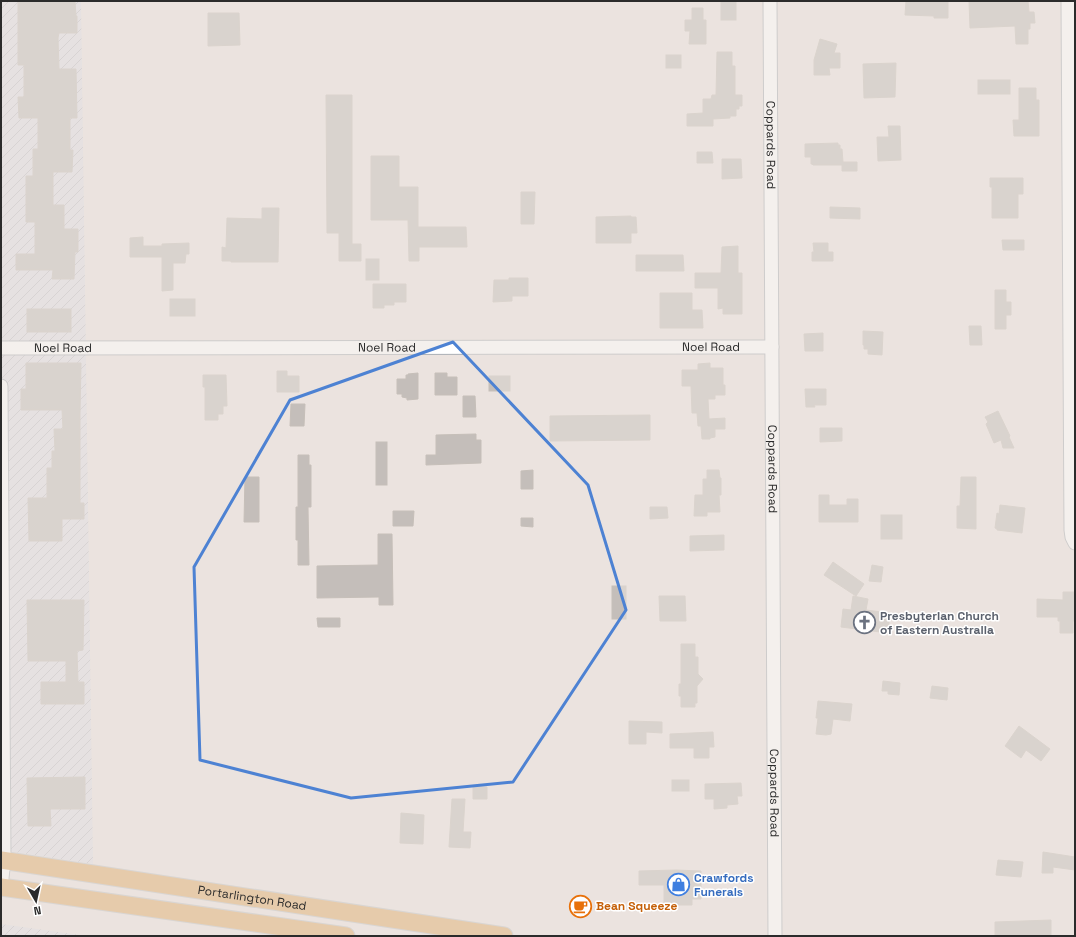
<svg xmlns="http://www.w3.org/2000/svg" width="1076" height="937" font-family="'Space Grotesk',sans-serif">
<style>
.industrial{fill:url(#industrial-furrows)}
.building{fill:#c4beba;stroke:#c6bfb9}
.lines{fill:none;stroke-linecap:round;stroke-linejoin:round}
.minor-casing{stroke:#abb0b6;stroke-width:15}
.major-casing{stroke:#c4c4c4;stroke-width:19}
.minor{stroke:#fff;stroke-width:13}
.major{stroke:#e1ae6e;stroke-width:17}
.marked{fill:none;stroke:#4d82d3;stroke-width:3;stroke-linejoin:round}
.labels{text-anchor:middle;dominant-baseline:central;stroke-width:3;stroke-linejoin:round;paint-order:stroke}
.street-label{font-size:12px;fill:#2b2b2b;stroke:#fff}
.worship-label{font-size:12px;font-weight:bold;fill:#5b616d;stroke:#fff;text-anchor:start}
.shop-label{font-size:12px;font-weight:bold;fill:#366cbe;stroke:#fff;text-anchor:start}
.food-label{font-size:12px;font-weight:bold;fill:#c56008;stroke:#fff;text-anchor:start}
</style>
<defs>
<pattern id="industrial-furrows" width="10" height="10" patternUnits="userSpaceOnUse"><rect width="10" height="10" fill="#dfdee5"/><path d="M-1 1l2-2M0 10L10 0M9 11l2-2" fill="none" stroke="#c0bfc5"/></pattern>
</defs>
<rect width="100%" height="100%" fill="#ebe3df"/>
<g class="industrial">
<polygon points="1,1 81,1 93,864 1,850"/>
<polygon points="1,924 87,936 1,936"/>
</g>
<g class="building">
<polygon points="18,1 75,1 76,16 77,16 77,33 59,33 58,38 59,69 76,69 77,118 70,118 70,150 73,150 72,172 53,172 53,205 64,205 64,229 78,229 78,252 75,252 74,279 52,279 53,270 16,270 16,254 35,254 35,222 26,222 26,176 33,176 33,149 38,149 38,118 19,118 18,97 24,97 24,65 18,65"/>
<rect x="721" y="1" width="15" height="19"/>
<polygon points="906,1 948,1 948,18 934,18 934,16 905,15"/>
<polygon points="969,1 1028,1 1029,12 1034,12 1035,23 1030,23 1030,29 1028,29 1028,44 1016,44 1015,26 970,28"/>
<polygon points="692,8 703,8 703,20 706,20 706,44 689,44 690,31 685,31 685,20 692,20"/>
<polygon points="208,13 239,13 240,45 208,46"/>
<polygon points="820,39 837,44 834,53 840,53 840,68 829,68 830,75 814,75 814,60"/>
<polygon points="717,52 732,52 732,66 735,66 735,95 742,95 742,106 739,106 739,109 736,109 736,116 730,116 730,118 713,119 713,126 687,126 687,114 703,113 703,99 711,99 712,95 716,95"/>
<rect x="666" y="55" width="15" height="13"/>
<polygon points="896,63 895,97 864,98 863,64"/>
<rect x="978" y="80" width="32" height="14"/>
<polygon points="1019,88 1036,88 1036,100 1039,100 1039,136 1014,136 1013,120 1019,120"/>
<polygon points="326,95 352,95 352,244 361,244 361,261 339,261 339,233 327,233"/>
<polygon points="888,126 900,126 901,160 878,161 877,137 889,137"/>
<polygon points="838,143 838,145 840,145 840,149 842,149 843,162 857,162 857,171 842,171 842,165 813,165 812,164 811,164 811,157 805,157 805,144"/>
<polygon points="697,152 712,152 713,163 697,163"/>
<polygon points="371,156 399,156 399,187 418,187 418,227 466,227 467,247 419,247 419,261 409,261 408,220 371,220"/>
<polygon points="722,159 741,159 742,178 722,179"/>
<polygon points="990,178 1023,178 1023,194 1018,194 1018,218 992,218 992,187 990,187"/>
<polygon points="521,192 535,192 534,224 521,224"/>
<polygon points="830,207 860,208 860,219 830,218"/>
<polygon points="262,208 279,208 278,262 231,262 231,261 222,261 222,247 226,248 227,218 262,219"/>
<polygon points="631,216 631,217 636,217 637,233 631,233 631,243 596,243 596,217"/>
<polygon points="143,237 143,246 162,246 162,244 189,243 189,254 186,254 185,263 173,263 173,290 162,291 162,257 130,257 130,238"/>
<polygon points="1002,240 1024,240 1024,250 1003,250"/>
<polygon points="813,243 828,243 828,252 833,252 833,261 812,261 812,252 814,252"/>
<polygon points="738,246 738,273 742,273 742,314 723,314 723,308 718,309 718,288 695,288 695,273 721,273 722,247"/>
<polygon points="636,255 683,255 684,271 636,271"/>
<rect x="366" y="259" width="13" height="21"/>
<polygon points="509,278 528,278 528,296 512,296 512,301 493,302 494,280 509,280"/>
<polygon points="373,284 406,284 406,302 394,302 394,305 384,305 384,308 373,308"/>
<polygon points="995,290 1006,290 1006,302 1011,302 1011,315 1006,315 1006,329 995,329"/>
<polygon points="660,293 692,293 692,310 702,310 703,328 660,328"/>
<rect x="170" y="299" width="25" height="17"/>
<rect x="27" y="309" width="44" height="23"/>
<polygon points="969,326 981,326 982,345 970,345"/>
<polygon points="863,331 883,332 882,355 868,354 868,349 864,349 864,345 863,345"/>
<polygon points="823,333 823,351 805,351 804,334"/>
<polygon points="26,363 81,363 80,413 80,503 84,503 84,519 62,519 62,541 29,541 28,498 47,498 47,468 52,468 52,451 55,451 54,429 63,429 62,410 21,410 21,389 26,389"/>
<polygon points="710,363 710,368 723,368 723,385 725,385 725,395 715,395 715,399 708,399 709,419 725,418 725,429 715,429 715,437 710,438 710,439 702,439 701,426 698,426 697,413 692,413 691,386 682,386 682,370 698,370 698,364"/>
<polygon points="277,371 287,371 287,376 299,376 299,392 277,392"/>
<polygon points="418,373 418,399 407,400 407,398 402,397 402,394 397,394 397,379 406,379 406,375 408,375 408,374"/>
<polygon points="435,373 447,373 447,377 457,377 457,395 435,395"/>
<polygon points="203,375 226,375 227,406 223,406 223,414 218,414 218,420 205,420 205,387 203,387"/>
<rect x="489" y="376" width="21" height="15"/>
<polygon points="805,389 826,389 826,405 814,405 815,407 806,407"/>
<polygon points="463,396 475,396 476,417 463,417"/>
<polygon points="291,404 305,404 304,426 290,426"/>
<polygon points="998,411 1010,436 1009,437 1014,448 1003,448 1001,440 994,443 986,424 988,422 985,417"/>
<polygon points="650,415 650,440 550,441 550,416"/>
<polygon points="820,428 842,428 842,441 820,442"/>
<polygon points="476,434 476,440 481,440 481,463 426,465 426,455 436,455 436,435"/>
<rect x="376" y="442" width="11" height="43"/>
<polygon points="298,455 309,455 309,465 311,465 311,507 308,507 309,565 298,565 298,540 296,540 296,507 298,507"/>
<polygon points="533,470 533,489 521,489 521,471"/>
<polygon points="707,470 719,470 720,478 721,478 721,495 719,495 720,512 707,512 707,516 694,516 695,495 703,495 703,479 707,479"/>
<polygon points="245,477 259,477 259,522 244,522"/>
<polygon points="961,477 976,477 976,529 957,528 957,506 960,506"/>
<polygon points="819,495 829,495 829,505 847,505 847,499 858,499 858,522 819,522"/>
<polygon points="1000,505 1025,508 1022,533 997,530 997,529 995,528 997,513 999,514"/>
<polygon points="650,507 667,507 668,518 650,519"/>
<polygon points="393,511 414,511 413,526 393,526"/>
<rect x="881" y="515" width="21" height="24"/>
<polygon points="521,518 533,518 533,527 521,526"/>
<polygon points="378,534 392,534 393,605 379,605 379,597 317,598 317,566 378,565"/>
<polygon points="724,535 724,550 690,551 690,536"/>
<polygon points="833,562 864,584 856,596 824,575"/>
<polygon points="872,565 883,567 881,582 869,581"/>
<rect x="612" y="586" width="14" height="33"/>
<polygon points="1063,592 1075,592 1075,621 1073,621 1073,633 1060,633 1060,621 1058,621 1058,617 1037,617 1037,599 1063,600"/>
<polygon points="659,596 685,596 686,621 660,621"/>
<polygon points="853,596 868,599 866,610 890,613 888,633 841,627 843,609 851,610"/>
<polygon points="27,600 84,600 83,650 77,651 78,682 84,682 84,704 41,704 41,682 66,682 66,661 28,661"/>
<polygon points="317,618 340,618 340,627 318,627"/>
<polygon points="681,644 695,644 695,657 698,657 698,674 703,679 697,686 697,703 695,703 695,707 681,707 681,696 679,696 679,684 681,684"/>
<polygon points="883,681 900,683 899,695 888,694 888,691 882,691"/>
<polygon points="932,686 948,688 947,700 930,698"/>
<polygon points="818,701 852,704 850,721 833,719 831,734 826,735 816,734 818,718 816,718"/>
<polygon points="629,721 662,722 662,733 646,732 646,744 629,744"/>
<polygon points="1019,726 1050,749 1041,761 1026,750 1021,758 1005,746"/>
<polygon points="713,732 714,747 709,747 709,758 694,758 694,748 670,748 670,734"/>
<polygon points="85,777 85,809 50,809 51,826 28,826 27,778"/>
<rect x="672" y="780" width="17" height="11"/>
<polygon points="741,783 742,796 737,796 738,804 727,805 727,808 714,809 714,799 705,799 705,784"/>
<polygon points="473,786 487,787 487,799 473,799"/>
<polygon points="452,799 465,799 463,832 471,832 470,848 449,847"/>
<polygon points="401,813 424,815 423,844 400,843"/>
<polygon points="1043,852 1075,857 1075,870 1053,867 1053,873 1042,873"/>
<polygon points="998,860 1023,862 1021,877 996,875"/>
<polygon points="676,870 701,871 701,899 692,899 692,905 664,905 664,885 639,885 639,871"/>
<polygon points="1051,920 1051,936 995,936 995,922"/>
</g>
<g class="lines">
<defs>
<g id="minor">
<path id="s1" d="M770,1L775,936"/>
<polyline points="1068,1 1071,530 1072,537 1075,543"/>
<path id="s2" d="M1,348L772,347"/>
<polyline points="1,386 4,860 1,887"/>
</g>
<g id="major">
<path id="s3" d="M1,860L504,936"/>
<polyline points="1,887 346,936"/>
</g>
</defs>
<use href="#minor" class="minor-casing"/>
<use href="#major" class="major-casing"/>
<use href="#minor" class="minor"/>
<use href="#major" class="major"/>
</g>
<path d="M0 0H1076V937H0ZM453,342L588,485L626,610L513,782L351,798L200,760L194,567L290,400Z" fill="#ebe3df" fill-opacity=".55" fill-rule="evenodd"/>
<path class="marked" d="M453,342L588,485L626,610L513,782L351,798L200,760L194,567L290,400Z"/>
<defs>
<symbol id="church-ring" viewBox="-11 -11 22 22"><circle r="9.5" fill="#fff" stroke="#6b7280" stroke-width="1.5"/><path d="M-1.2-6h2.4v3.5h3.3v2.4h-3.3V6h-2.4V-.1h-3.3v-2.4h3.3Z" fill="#6b7280"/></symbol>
<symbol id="shop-ring" viewBox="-11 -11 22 22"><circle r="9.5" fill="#fff" stroke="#3f7fe0" stroke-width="1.5"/><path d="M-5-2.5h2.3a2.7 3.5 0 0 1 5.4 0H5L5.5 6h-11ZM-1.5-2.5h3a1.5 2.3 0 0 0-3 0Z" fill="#3f7fe0"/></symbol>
<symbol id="cafe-ring" viewBox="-11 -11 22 22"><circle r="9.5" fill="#fff" stroke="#e8710a" stroke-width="1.5"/><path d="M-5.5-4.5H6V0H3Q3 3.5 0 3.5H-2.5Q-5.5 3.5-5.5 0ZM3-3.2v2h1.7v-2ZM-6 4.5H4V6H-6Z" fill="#e8710a"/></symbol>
</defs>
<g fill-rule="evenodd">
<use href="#church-ring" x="852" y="610" width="25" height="25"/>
<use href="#shop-ring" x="666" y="872" width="25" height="25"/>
<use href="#cafe-ring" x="568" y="894" width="25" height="25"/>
</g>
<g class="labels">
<g class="street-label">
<text stroke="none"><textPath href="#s1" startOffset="144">Coppards Road</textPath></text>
<text stroke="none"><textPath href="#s2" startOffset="386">Noel Road</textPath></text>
<text stroke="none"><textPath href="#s2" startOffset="710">Noel Road</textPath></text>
<text stroke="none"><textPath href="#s2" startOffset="62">Noel Road</textPath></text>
<text stroke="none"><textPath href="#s1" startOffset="468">Coppards Road</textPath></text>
<text stroke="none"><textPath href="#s1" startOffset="792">Coppards Road</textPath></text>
<text stroke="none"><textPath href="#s3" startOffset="254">Portarlington Road</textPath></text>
</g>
<g class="worship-label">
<text x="880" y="616">Presbyterian Church<tspan x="880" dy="14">of Eastern Australia</tspan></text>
</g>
<g class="shop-label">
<text x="694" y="878">Crawfords<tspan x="694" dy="14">Funerals</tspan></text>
</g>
<g class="food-label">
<text x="596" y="906">Bean Squeeze</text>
</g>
</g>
<rect width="1076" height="937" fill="none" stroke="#2b2b2b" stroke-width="4"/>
<g transform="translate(36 901) rotate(171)" stroke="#ffffff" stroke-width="3" paint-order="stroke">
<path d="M0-3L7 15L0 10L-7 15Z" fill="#2b2b2b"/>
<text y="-6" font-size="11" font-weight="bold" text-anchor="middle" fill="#2b2b2b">N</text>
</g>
</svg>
